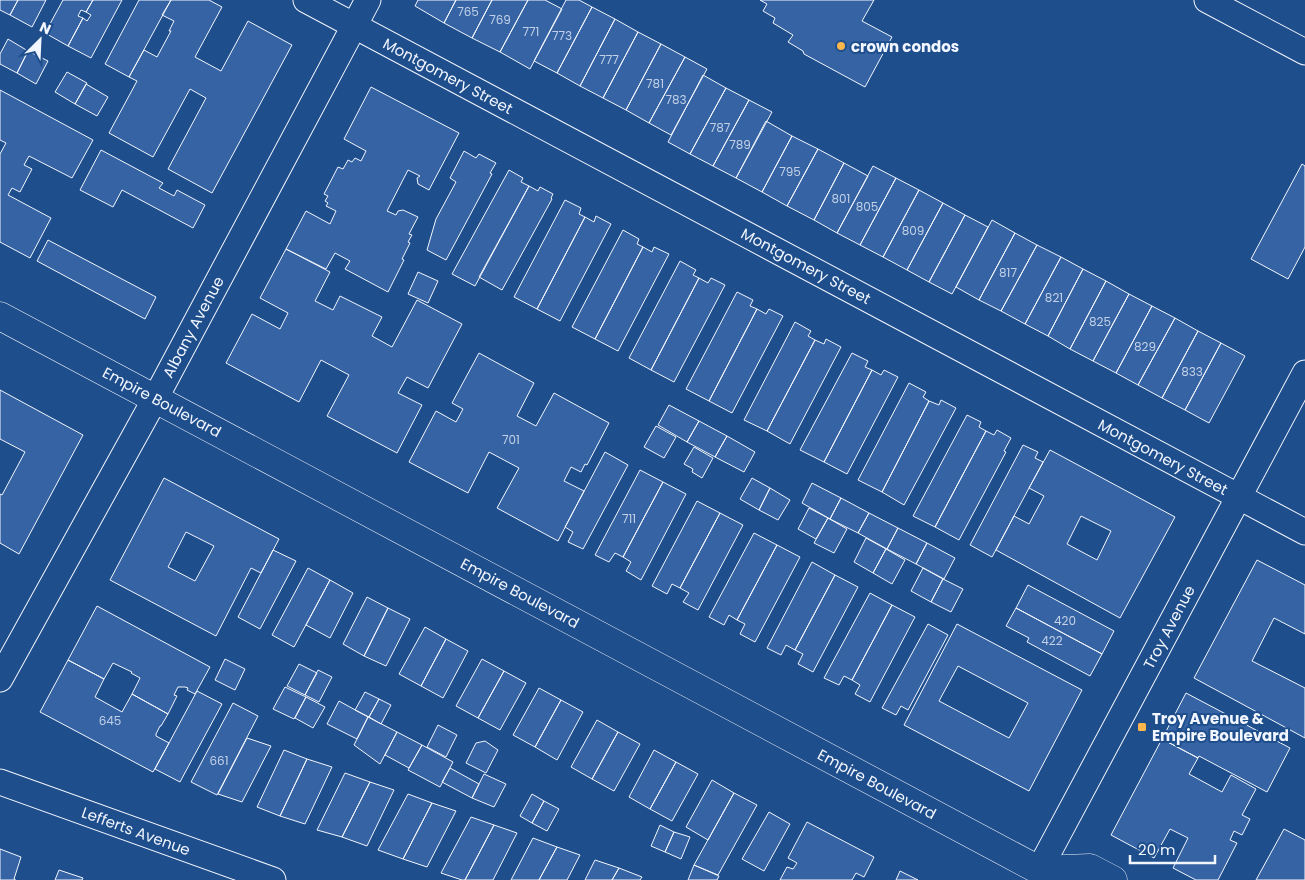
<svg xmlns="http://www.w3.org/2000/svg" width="1305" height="880" viewBox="0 0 1305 880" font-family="Poppins,sans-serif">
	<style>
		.building { fill: #3563a3; stroke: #f2f6ff; fill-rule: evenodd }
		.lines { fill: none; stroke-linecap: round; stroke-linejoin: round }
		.street-casing { stroke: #f2f6ff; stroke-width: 27 }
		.secondary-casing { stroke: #f2f6ff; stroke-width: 29 }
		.street { stroke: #1f4e8c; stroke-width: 25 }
		.secondary { stroke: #1f4e8c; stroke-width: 28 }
		.poi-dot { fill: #ffb74d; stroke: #1f4e8c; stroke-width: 2 }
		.labels { text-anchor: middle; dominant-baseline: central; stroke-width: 4; stroke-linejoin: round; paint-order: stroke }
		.number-label { font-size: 12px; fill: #c3d1e8 }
		.poi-label { font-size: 15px; font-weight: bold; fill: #f2f6ff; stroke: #1f4e8c; text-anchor: start }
		.street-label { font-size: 15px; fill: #f2f6ff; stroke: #1f4e8c }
	</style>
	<rect width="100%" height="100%" fill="#1f4e8c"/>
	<path class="building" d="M0,0h18l-8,15 -10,-5z
		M18,0h28l-14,27 -22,-12z
		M63,0h30l-7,12 -5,-2 -3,6 5,2 -15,28 -23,-13z
		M93,0h29l-31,58 -23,-12 15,-28 4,3 4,-6 -5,-3z
		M139,0h32l-42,77 -24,-13z
		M171,0h38l13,7 -27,50 26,14 27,-50 44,24 -80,148 -44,-24 38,-71 -16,-9 -37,68 -44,-24 28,-52 -8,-4 15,-27 13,7 14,-26h-2l5,-10 -12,-6z
		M418,0h38l-12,23 -29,-17z
		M456,0h36l-20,38 -28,-15z
		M492,0h36l-28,52 -28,-14z
		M528,0h17l17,9 -32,60 -30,-17z
		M566,0h13l13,7 -35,66 -23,-12z
		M760,0h114l-12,21 30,16 -27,50 -61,-33 -1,-3 -15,-9 5,-7 -20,-12 2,-5 -12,-7 4,-7z
		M592,7l23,12 -35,67 -23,-13z
		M615,19l23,13 -35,66 -23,-12z
		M638,32l23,12 -35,66 -23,-12z
		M8,39l20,12 -11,22 -17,-9v-10z
		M661,44l24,13 -36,66 -23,-13z
		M28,51l20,10 -12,23 -19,-11z
		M685,57l22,12 -36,66 -22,-12z
		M67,72l20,11 -12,21 -20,-12z
		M703,75l23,13 -36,66 -22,-12z
		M86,84l22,13 -11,19 -22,-12z
		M371,87l88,46 -30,57 -11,-6 -1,-6 3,-2 -12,-6 -21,41 9,4 2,-4 5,-1 15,7 -9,17 3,1 -4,7 2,1 -8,16 2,1 -16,32 -43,-23 5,-8 -15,-8 -9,16 -40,-20 20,-38 24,13 6,-13 -10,-5 2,-3 -3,-2 3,-5 -4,-2 14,-27 5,2 5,-9 4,2 3,-4 6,3 5,-10 -22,-12z
		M726,88l23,12 -36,66 -23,-12z
		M0,90l93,50 -21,38 -43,-22 -5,9 8,4 -12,23 -8,-4 -4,7 43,23 -21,40 -30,-16v-88l6,-11 -6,-3z
		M749,100l23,12 -36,66 -23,-12z
		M766,121l26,15 -30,56 -26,-14z
		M792,136l26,13 -31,57 -25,-14z
		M818,149l26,14 -30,57 -27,-14z
		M101,150l62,33 -4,5 15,8 3,-6 28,15 -12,23 -71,-38 -9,17 -33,-17z
		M464,151l12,7 3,-4 17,9 -6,10 2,1 -46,86 -19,-10 9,-31 20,-37 -6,-4z
		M844,163l24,13 -31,57 -23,-13z
		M1302,164l3,2v81l-17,32 -37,-20z
		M873,166l23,12 -36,67 -23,-12z
		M509,170l14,8 -2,4 8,4 -54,100 -23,-12z
		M896,178l23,12 -36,67 -23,-12z
		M529,186l9,5 2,-4 13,7 -2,4 1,1 -50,91 -23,-13z
		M919,190l24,13 -36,67 -24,-13z
		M565,200l16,8 -2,6 6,3 -48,92 -23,-12z
		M943,203l22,12 -36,67 -22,-12z
		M965,215l23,12 -36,67 -23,-12z
		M596,216l15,8 -51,97 -23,-12 48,-92 9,5z
		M992,220l23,13 -36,67 -23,-13z
		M623,230l16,9 -2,5 6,3 -48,92 -23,-12z
		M1015,233l22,12 -36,66 -22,-11z
		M48,240l108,57 -11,22 -108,-58z
		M1037,245l24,12 -36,67 -24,-13z
		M643,247l9,5 2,-5 15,7 -51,97 -23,-12z
		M286,249l44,23 -15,29 18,9 7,-14 42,21 -10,19 20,11 25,-47 45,24 -34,64 -21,-11 -9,16 24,12 -25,48 -70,-37 22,-41 -28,-15 -22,42 -73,-39 26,-49 28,15 8,-16 -28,-15z
		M1061,257l22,12 -35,67 -23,-12z
		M680,261l16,9 -3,5 6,3 -48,92 -22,-12z
		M1083,269l23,12 -36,68 -22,-13z
		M418,272l20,9 -10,22 -20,-9z
		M699,278l9,5 3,-5 14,7 -51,97 -23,-12z
		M1106,281l23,13 -36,67 -23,-12z
		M737,292l16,8 -3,6 7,3 -48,92 -23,-12z
		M1129,294l23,12 -36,67 -23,-12z
		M1152,306l23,12 -37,67 -22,-12z
		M757,309l9,5 3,-5 14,7 -51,97 -23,-12z
		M1175,318l23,13 -36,67 -24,-13z
		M795,322l16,9 -3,5 7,4 -48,91 -23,-11z
		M1198,331l23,12 -36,67 -23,-12z
		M826,339l15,8 -51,97 -23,-13 48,-91 9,4z
		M1221,343l24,13 -36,67 -24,-13z
		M479,353l55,30 -17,33 19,10 18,-33 55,30 -22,42 -2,-1 -4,8 -10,-5 -7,14 20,10 -26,50 -61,-33 22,-40 -30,-16 -21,41 -59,-31 27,-51 20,11 7,-13 -11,-6z
		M852,353l16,8 -3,6 7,3 -48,92 -24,-12z
		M872,370l9,5 3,-5 14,7 -51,97 -23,-12z
		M909,383l17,9 -3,5 6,4 -47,91 -24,-12z
		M0,390l83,45 -64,119 -19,-11v-49l2,1 23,-43 -25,-13z
		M941,400l15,8 -52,97 -22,-13 47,-91 10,4z
		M669,405l30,16 -12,21 -29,-17z
		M967,415l14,7 -2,5 7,4 -51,96 -22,-11z
		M699,421l28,15 -12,21 -28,-15z
		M656,426l20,11 -12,21 -20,-11z
		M997,430l14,8 -7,13 2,1 -47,88 -24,-13 51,-96 8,4z
		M727,436l28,16 -11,20 -29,-15z
		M1023,445l15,7 -3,6 8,4 -51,95 -22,-12z
		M694,447l19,11 -11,20 -10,-6 1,-3 -9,-5z
		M1050,450l125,67 -55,101 -124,-68 18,-34 15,8 15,-28 -15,-8zM1081,516l30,15 -14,29 -30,-16z
		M605,452l23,13 -45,84 -15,-7 5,-10 -8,-5z
		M640,470l23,12 -40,75 -8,-4 -6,9 -14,-7z
		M164,478l115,61 -18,34 -10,-5 -35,68 -106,-56zM186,532l28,14 -19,35 -27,-14z
		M752,478l18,10 -11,22 -19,-11z
		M663,482l23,12 -45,86 -15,-9 5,-9 -8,-5z
		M812,483l29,15 -11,21 -28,-16z
		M770,488l20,12 -12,20 -19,-10z
		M841,498l28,15 -11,20 -28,-14z
		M697,501l23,12 -40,75 -8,-4 -5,10 -15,-8z
		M809,508l19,10 -12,21 -18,-10z
		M720,513l23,12 -45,85 -15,-8 6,-9 -9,-5z
		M869,513l29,15 -11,21 -29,-16z
		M828,518l19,11 -13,24 -20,-10z
		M898,528l29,15 -11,21 -29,-15z
		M754,533l23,12 -40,75 -8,-5 -5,10 -15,-8z
		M866,538l20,11 -13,24 -19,-11z
		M927,543l28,15 -11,21 -28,-15z
		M777,545l23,12 -45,85 -15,-8 5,-10 -8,-4z
		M886,549l19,11 -13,24 -19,-11z
		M273,550l23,11 -36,68 -22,-12z
		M1257,560l48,25v49l-31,-16 -22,43 53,27v50l-111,-60z
		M812,562l23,13 -40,75 -9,-5 -5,10 -14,-7z
		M308,568l22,12 -36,67 -22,-12z
		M923,568l20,11 -12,23 -20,-11z
		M835,575l23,12 -45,85 -15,-8 5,-10 -8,-4z
		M943,579l20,10 -12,23 -20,-10z
		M330,580l23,13 -23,45 -24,-13z
		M1028,585l86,46 -12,23 -86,-46z
		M870,593l22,12 -40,75 -8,-4 -5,9 -15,-7z
		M367,597l21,11 -24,48 -21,-12z
		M892,605l23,12 -45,85 -15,-8 5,-9 -8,-5z
		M97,606l113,61 -15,27 -8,-4 1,-2 -3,-1h-7l-4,8 3,1 -9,18 -36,-20 8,-16 -9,-5 1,-1 -19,-9 -9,16 -36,-19z
		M388,608l22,11 -24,47 -22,-10z
		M1016,608l86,46 -12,22 -63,-34 2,-4 -23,-12z
		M928,624l20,11 -40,75 -7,-4 -5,9 -14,-7z
		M957,624l125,66 -53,101 -125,-66zM958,666l70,37 -19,35 -70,-37z
		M425,627l21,12 -25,47 -22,-12z
		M446,639l22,12 -25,47 -22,-12z
		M225,659l20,10 -10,21 -20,-10z
		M482,659l22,12 -26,47 -22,-12z
		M68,660l36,19 -9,18 27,15 10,-18 36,20 -7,12h-1l-4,8v2l13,7 -16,29 -113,-60z
		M299,664l18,9 -12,22 -18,-9z
		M318,670l14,7 -13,25 -14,-7z
		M504,671l22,12 -26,47 -22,-12z
		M285,687l21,10 -12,22 -21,-10z
		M539,688l22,12 -26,47 -22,-12z
		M197,691l25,13 -42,78 -25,-13z
		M365,692l14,7 -10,18 -14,-7z
		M1186,693l104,55 -23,44 -68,-36 -1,2 -36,-19z
		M306,697l19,10 -12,21 -18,-10z
		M379,699l12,6 -10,19 -12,-7z
		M561,700l22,12 -26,48 -22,-13z
		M339,701l29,16 -11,22 -30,-15z
		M233,703l25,13 -41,79 -26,-13z
		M368,717l29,15 -17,32 -26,-19z
		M597,720l21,12 -26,47 -21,-12z
		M438,725l19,10 -11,22 -19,-10z
		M397,732l25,13 -13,23 -24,-13z
		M618,732l22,12 -26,47 -22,-12z
		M247,738l24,8 -29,56 -24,-8z
		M1162,739l36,19 -9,16 33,18 9,-17 25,14 -14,26 8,4 -8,16 -8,-4 -4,9 7,3 -19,37h-22l-23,-12 15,-30 -18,-9 -16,29 -43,-23z
		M485,741l13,9 -12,23 -20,-10 10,-20z
		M422,745l31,17 -13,25 -32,-17z
		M284,750l23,9 -27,57 -23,-9z
		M654,750l22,12 -26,47 -21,-12z
		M307,759l25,8 -27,57 -25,-8z
		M676,762l22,12 -26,47 -22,-12z
		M450,768l29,16 -7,14 -30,-16z
		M345,773l25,9 -28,55 -25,-7z
		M484,774l22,10 -12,23 -22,-9z
		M712,780l22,13 -26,47 -22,-13z
		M370,782l24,8 -27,56 -25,-9z
		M734,793l23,12 -39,70 -24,-10z
		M408,794l24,9 -29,56 -25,-9z
		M532,794l12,7 -12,22 -12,-7z
		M544,801l15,8 -12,22 -15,-8z
		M432,803l24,8 -29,56 -24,-8z
		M769,812l21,12 -26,47 -22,-12z
		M471,817l23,8 -29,55h-3l-21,-7z
		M807,822l67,35 -10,20 -8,-4 -4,7h-72l7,-13 6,2 4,-6 -9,-5z
		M494,825l23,8 -24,47h-28z
		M660,825l14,7 -9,20 -14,-6z
		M1284,829l21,11v40h-49z
		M674,832l16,5 -9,22 -16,-7z
		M533,838l24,9 -18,33h-28z
		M557,847l23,8 -13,25h-28z
		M0,849l21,8 -7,22h1v1h-15z
		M595,860l24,8 -7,12h-27z
		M694,865l25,11 -2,4h-29z
		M619,868l23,9 -2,3h-28z
		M59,870l24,8 -1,2h-27z
		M900,871l18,9h-22z"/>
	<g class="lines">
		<defs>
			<path id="street" d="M306,0l999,532
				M1207,0l98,52
				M0,679l155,-280 213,-399
				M0,782l273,98
				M1039,870l266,-497"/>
			<path id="secondary" d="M0,316l1007,537 32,17 7,10
				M1039,870l51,-2 23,12"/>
		</defs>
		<use href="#street" class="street-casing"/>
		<use href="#secondary" class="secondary-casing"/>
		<use href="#street" class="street"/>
		<use href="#secondary" class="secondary"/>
	</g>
	<g class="poi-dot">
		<circle cx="841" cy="46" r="5"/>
		<rect x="1137" y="722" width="10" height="10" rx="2.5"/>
	</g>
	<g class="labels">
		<g class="number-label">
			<text x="468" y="11">765</text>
			<text x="500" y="19">769</text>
			<text x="531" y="31">771</text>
			<text x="562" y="35">773</text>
			<text x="609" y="59">777</text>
			<text x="655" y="83">781</text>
			<text x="676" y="99">783</text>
			<text x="720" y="127">787</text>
			<text x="740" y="144">789</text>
			<text x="790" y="171">795</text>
			<text x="841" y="198">801</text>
			<text x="867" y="206">805</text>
			<text x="913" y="230">809</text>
			<text x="1008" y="272">817</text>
			<text x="1054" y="297">821</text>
			<text x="1100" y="321">825</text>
			<text x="1145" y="346">829</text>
			<text x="1192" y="371">833</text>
			<text x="511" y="439">701</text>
			<text x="629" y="518">711</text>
			<text x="1065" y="620">420</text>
			<text x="1052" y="640">422</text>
			<text x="110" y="720">645</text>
			<text x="219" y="760">661</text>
		</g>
		<g class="poi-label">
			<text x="851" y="46">crown condos</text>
			<text x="1152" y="718">Troy Avenue &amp;<tspan x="1152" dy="17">Empire Boulevard</tspan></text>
		</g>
		<g class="street-label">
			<text transform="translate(448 76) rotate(28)">Montgomery Street</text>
			<text transform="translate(806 266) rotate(28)">Montgomery Street</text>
			<text transform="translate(193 327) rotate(-62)">Albany Avenue</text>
			<text transform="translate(162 402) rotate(28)">Empire Boulevard</text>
			<text transform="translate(1163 457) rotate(28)">Montgomery Street</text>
			<text transform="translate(520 593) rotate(28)">Empire Boulevard</text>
			<text transform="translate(1169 627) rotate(-62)">Troy Avenue</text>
			<text transform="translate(877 784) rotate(28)">Empire Boulevard</text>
			<text transform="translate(136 831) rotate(20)">Lefferts Avenue</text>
		</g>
	</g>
	<g transform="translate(40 40) rotate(24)" stroke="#1f4e8c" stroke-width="4" paint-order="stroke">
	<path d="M0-4L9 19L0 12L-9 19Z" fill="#f2f6ff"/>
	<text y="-8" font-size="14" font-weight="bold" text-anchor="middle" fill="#f2f6ff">N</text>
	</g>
	<path d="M1130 855v8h85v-8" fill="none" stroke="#f2f6ff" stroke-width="2.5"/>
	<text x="1138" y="855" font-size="15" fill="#f2f6ff" stroke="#1f4e8c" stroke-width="4" paint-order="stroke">20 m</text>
</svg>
